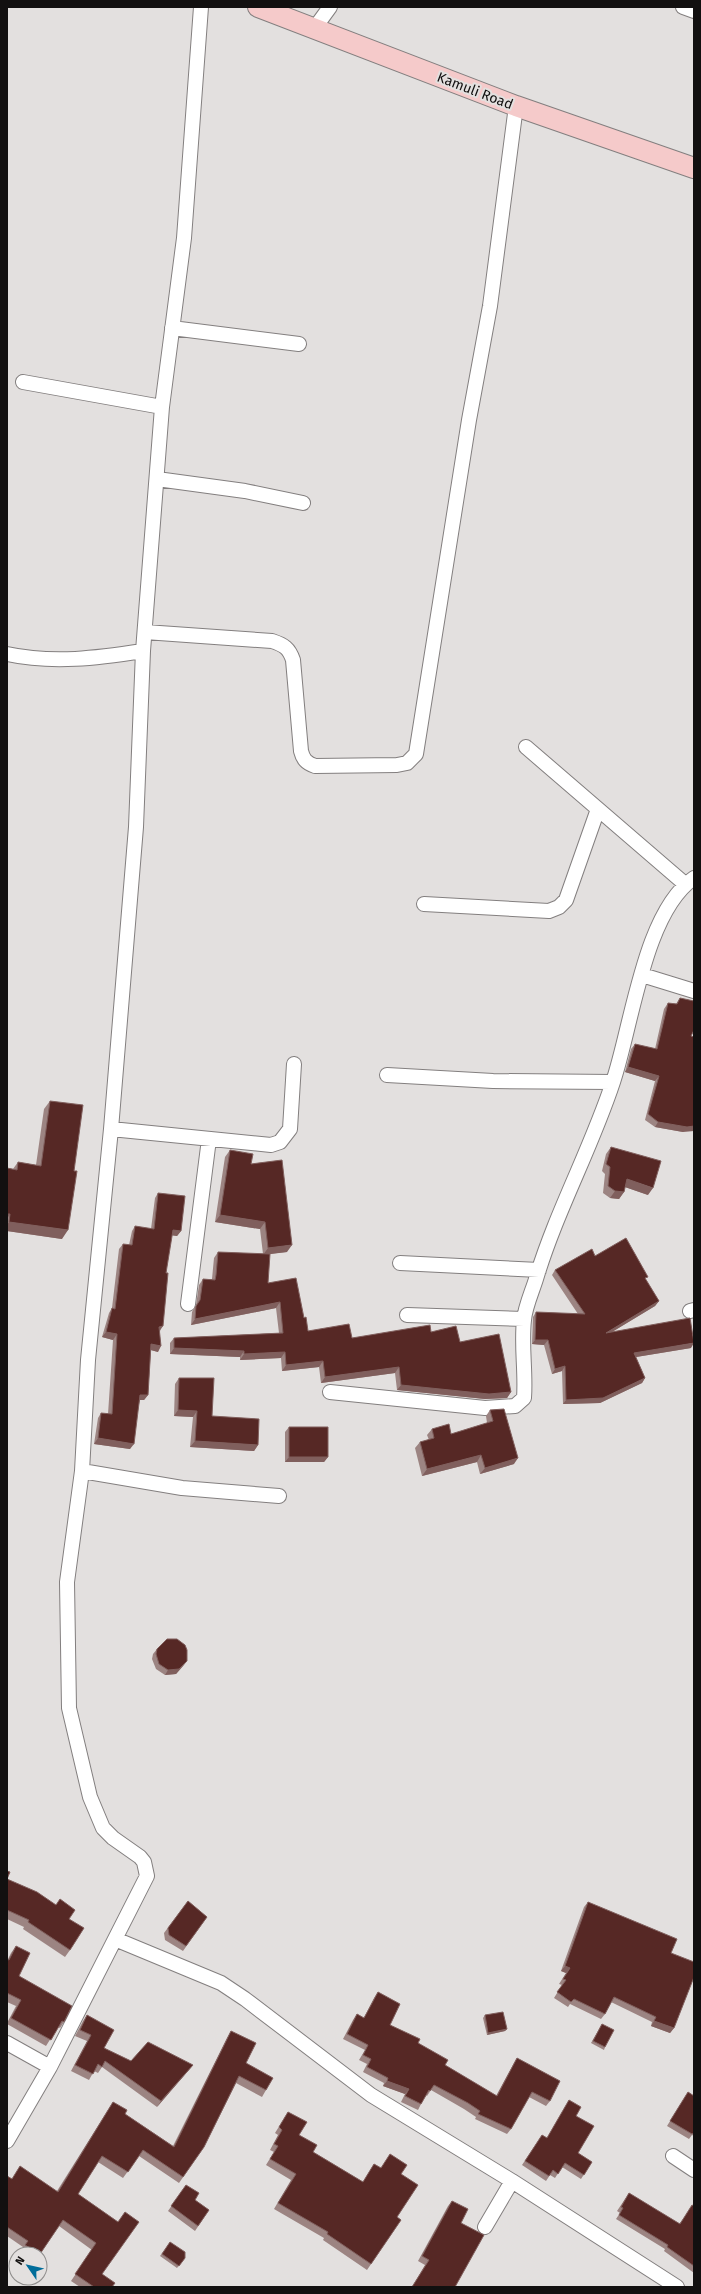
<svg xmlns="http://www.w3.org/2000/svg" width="701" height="2294" viewBox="0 0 701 2294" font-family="'Fira Sans',sans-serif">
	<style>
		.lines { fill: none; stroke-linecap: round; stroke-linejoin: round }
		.street-casing { stroke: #837f7f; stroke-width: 16 }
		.secondary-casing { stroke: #837f7f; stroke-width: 22 }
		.street { stroke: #fff; stroke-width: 14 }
		.secondary { stroke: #f5caca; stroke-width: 20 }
		.wall { fill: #9c8482 }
		.shaded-wall { fill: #805f5d }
		.building { fill: #562825; stroke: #805f5d }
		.labels { text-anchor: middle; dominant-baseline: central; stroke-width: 4; stroke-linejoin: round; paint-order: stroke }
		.street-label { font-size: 14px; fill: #121010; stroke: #e3e0df }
	</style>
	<rect width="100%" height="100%" fill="#e3e0df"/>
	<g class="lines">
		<defs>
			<path id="street" d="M683,7l11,4
				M314,29l16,-22
				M172,328l127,16
				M23,382l139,25
				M157,479l88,12 58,12
				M145,632l127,9c12,4 17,7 21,19l8,91c2,8 5,12 14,15l82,-1 10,-2 9,-9 53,-334 21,-114 26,-200
				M7,654c46,10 91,4 136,-3
				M526,747l159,137
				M424,904l125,7 10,-4 7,-7 32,-91
				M642,975l52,16
				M387,1075l106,6 120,1
				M111,1129l160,16 9,-3 10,-13 4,-65
				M400,1263l139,7
				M188,1304l21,-165
				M690,1311l4,-1
				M407,1315l117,4
				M330,1392l155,16 30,-2 9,-8c2,-26 -3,-52 0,-78 1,-13 8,-28 12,-41 20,-67 55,-130 77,-197 19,-56 31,-170 81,-204
				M82,1471l100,17 97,8
				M115,1939l106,44 24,16 126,96 141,86 165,106
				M7,2043l43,24
				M7,2141l43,-74 97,-191 -3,-14 -4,-5 -27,-19 -10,-10 -13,-31 -21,-89 -2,-126 15,-111 6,-111 23,-231 25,-302 7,-176 19,-244 22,-169 17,-231
				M673,2156l21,14
				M485,2227l27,-46"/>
			<path id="secondary" d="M258,7l258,99 178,62"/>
		</defs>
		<use href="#street" class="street-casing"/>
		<use href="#secondary" class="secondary-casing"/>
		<use href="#street" class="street"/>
		<use href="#secondary" class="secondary"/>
	</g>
	<path class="wall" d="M680,998l11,38 -8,96 -28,-5 -10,-7 10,-39 -30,-9 6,-23 4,-5 20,5 9,-40 4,-6 8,1z
		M50,1101l12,138 -55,-8v-63l6,1 5,-7 18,3 8,-56z
		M611,1147l37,48 -23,-8 -1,5 -5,7 -9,-1 -7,-5 2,-19 -3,-3 4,-17z
		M230,1150l21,14 36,88 -19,2v29l36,35 4,13 44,7 79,-6 29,10 51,50 -4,6 -22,1 -88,-9 -2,-17 -74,10 -2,-16 -37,4 -1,-13 -41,2v-3l-70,-3v-11l4,-5 105,-5 -3,-25 -85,17 1,-13 4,-7 3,-20 4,-6h9l2,-21 4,-6 45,2 -3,-25 -45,-7 10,-65z
		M158,1193l23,38 -4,5 -5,-1 -6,38 -8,79 -7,-2 -3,45 -4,5h-4l-10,49 -36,-5 4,-26 3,-5 7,1 5,-74 -11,-3 7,-24 3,-5 7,-59 4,-5 6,1 3,-14 3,-5 16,3 4,-31z
		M595,1256l51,24 13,21 -4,5 -43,26 79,16 -55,9 9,21 -3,5 -42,20 -37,1 -1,-33 -10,3 -8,-29 -12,-1 1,-27 3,-5 42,2 -26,-39 3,-5z
		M179,1378l33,38 46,29 -4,6 -64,-4 3,-30 -19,-1 1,-32z
		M490,1410l24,54 -34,10 -3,-12 -55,14 -7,-28 5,-6 9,-2 -2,-5 5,-6 19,5 36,-11 -1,-7z
		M289,1427l39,30 -4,5h-39v-30z
		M157,1649l30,12 -4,5 -7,8 -11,1 -9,-6 -4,-10 1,-5z
		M7,1879l62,40 1,31 -5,7 -42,-28 1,-2 -17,-8z
		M188,1901l19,16 -24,34 -18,-11 -1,-7z
		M588,1902l83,51 3,75 -4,5 -19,-7 1,-4 -41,-20 -6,12 -4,5 -31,-15 -2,3 -14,-9 8,-13 -3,-1 7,-11 -5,-2 23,-64z
		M16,1946l3,30 45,46 -4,6 -2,-1 -12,19 -39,-22v-1l9,-17 -9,-4v-43h1l3,-6z
		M378,1992l12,33 28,18 27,22 51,31 18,-33 3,-5 33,43 -4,5 -17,-9 -18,32 -4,5 -32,-15 1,-2 -12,-8 -33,-19 -4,6 -1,-1 -5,9 -3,6 -17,-8 4,-8 -22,-8 1,-3 -21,-11 4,-8 -8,-4 6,-10 -22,-11 10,-19 4,-6 7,4 10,-20z
		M87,2015l17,33 27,13 62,4 -5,6 -31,36 -55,-40 -4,6 -4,-2 -5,9 -18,-9 16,-30 -12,-5 8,-15z
		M485,2015l22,14 -2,2 -18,4 -4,-17z
		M602,2024l3,23 -1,3 -13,-7z
		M231,2031l15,32 20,27 -4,7 -26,-14 -32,64 -25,36 -40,-27 -16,22 -25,-16 -20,32 40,28 -16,52 10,13h-32l-9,-6 21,-31 -33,-24 -19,28h-14l-5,-3 2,-4 -16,-11v-60l5,3 45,12 56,-89 12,12 48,32 54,-108z
		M688,2092l6,4v40l-2,-1 -3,4 -22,-13z
		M569,2100l7,16 2,37 14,9 -11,17 -19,-12 -7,11 -5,-3 -4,6 -24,-16 20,-30 5,3z
		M288,2112l11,23 14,17 50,30 11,-18 7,4 20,6 -4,43 4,3 -34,50 -44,-30 1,-2 -50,-29 17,-29 -25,-15 8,-13 -4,-2 8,-15 -3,-2z
		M186,2185l9,15 14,10 -14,21 -27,-20z
		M629,2193l50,31 15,-18v67l-30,-22 1,-2 -49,-30 4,-6 -3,-2z
		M452,2201l9,22 -6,64h-43l13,-22 -7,-4 30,-55z
		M170,2242l15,16 -8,10 -17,-12z"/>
	<path class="shaded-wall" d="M628,1067l31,9 -4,5 -30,-9z
		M658,1122l36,4v5l-11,1 -28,-5z
		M627,1179l26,9 -5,7 -26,-9z
		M615,1191l9,1 -5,7 -9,-1z
		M7,1214h3l-3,5z
		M220,1215l45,7 -5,7 -45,-7z
		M9,1222l59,8 -6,9 -55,-8v-6z
		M173,1230l8,1 -4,5 -8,-1z
		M292,1245l-5,7 -24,3 5,-7z
		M659,1301l-4,5 -53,32 4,-5z
		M280,1302l-4,6 -85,17 4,-6z
		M163,1326l-4,6v-5z
		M106,1332l11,2 -4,6 -11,-3z
		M535,1340h13l-4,5 -12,-1z
		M694,1343l-3,5 -61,10 4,-5z
		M151,1344l10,2 -3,6 -11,-3z
		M174,1348l70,3 -4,6 -70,-3z
		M285,1352l-4,6 -41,2 4,-6z
		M323,1361l-4,6 -37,4 4,-6z
		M565,1366l-3,5 -10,3 3,-5z
		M399,1367l-4,6 -74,10 4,-6z
		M645,1378l-3,5 -42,20 -37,1 3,-4z
		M401,1385l110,7 -4,6 -22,1 -88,-9z
		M140,1395h8l-4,5h-7z
		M178,1410l19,1 -4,6 -19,-1z
		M98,1438l36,6 -4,5 -36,-5z
		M195,1441l63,4 -4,6 -64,-4z
		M481,1455l-4,7 -55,14 5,-7z
		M289,1457h39l-4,5h-39z
		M518,1458l-4,6 -34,10 5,-6z
		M187,1661l-4,5 -7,8 -11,1 3,-5z
		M565,1966l5,2 -4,5 -5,-2z
		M654,2021l20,7 -4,5 -19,-7z
		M507,2029l-2,2 -18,4 1,-2z
		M193,2065l-5,6 -31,36 4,-6z
		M387,2081l22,8 -4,5 -22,-8z"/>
	<path class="building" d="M680,998l14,3v29l-3,6 3,1v89l-7,1 -29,-5 -10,-8 11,-38 -31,-9 7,-23 22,5 11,-46 9,1z
		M50,1101l33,4 -9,66h3l-9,59 -59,-8 1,-8h-3v-46l10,2 1,-8 23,4z
		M611,1147l50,14 -8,27 -26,-9 -3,13 -9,-1 -7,-5 2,-19 -4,-3z
		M230,1150l23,4 -2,10 31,-4 10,85 -24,3 -3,-26 -45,-7z
		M158,1193l27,3 -4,35 -8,-1 -7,43h2l-5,53 -4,1 2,19 -10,-2 -3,51h-8l-6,49 -36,-6 3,-25 11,1 5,-80 -11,-2 6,-24 3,1 8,-65 9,1 3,-19 19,3z
		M626,1238l22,39 -3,1 14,23 -53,32 84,-15 4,25 -60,10 11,25 -42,20 -37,2 -1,-34 -10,3 -7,-29h-13l1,-28 49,2 -30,-44 37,-21 3,7z
		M218,1252l52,2 -2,29 28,-5 8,40 2,-1 2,14 41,-7 3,14 78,-13 1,7 25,-6 4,16 39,-8 12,58 -22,2 -88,-9 -2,-18 -74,10 -2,-16 -37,4 -1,-13 -41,2v-3l-70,-3v-10l109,-5 -3,-31 -85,17 1,-13 4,-6 3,-21 12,1 1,-5z
		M179,1378h35l-2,38 47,3 -1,26 -63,-4 2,-30 -19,-1z
		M504,1409l14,49 -33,10 -4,-13 -54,14 -7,-27 14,-4 -2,-9 17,-5 2,10 42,-13 -3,-11z
		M289,1427h39v30h-39z
		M167,1639h10l8,6 2,5v11l-8,8 -11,1 -9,-6 -3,-10 1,-5z
		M7,1871l3,1 -3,7z
		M7,1879l30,13 19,13 4,-6 15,11 -6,9 15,9 -14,22 -42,-28 1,-2 -22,-10z
		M188,1901l19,16 -21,29 -17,-11 -1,-7z
		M588,1902l89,37 -6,14 23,9v15l-20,51 -20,-7 2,-4 -42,-20 -9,17 -31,-15 -3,3 -14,-10 9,-12 -3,-1 7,-11 -5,-2z
		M16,1946l14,7 -11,23 53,30 -8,16 -2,-1 -11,19 -40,-22 10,-18 -14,-7v-34l2,1z
		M378,1992l22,12 -10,21 30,14 -2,4 30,17 -3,5 52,31 20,-38 43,23 -10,20 -18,-9 -21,37 -33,-15 2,-3 -12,-8 -34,-18 -4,6 -1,-1 -8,14 -16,-8 4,-7 -22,-8 1,-3 -21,-11 4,-8 -8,-4 5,-10 -21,-11 10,-20 7,4z
		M503,2012l4,17 -19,4 -3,-18z
		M87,2015l27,15 -10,18 27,13 17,-19 45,23 -32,36 -56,-40 -3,6 -4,-3 -5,10 -18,-9 16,-30 -11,-5z
		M602,2024l12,6 -9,17 -12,-6z
		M231,2031l25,12 -10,20 27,15 -7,12 -27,-14 -35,71 -21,30 -40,-27 -15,22 -26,-16 -24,38 40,28 7,-10 14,10 -37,52 13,9 -3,4h-18l-19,-13 21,-31 -33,-23 -23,34 -15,-9 3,-4 -21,-14v-51l5,3 8,-13 38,26 55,-90 14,8 -2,4 49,33z
		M688,2092l6,4v36l-2,2 -22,-13z
		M569,2100l12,7 -5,9 18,10 -16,27 14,9 -8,13 -19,-12 -7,11 -5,-4 -4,6 -24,-15 17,-26 5,3z
		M288,2112l19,10 -8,13 18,10 -4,7 50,30 11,-18 7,4 9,-14 17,11 -6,9 17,11 -21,32 4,3 -30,44 -44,-30 1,-2 -50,-29 18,-29 -26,-15 8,-13 -4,-2 8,-14 -3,-3z
		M186,2185l13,8 -4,7 14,10 -11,16 -27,-20z
		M629,2193l51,31 12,-19 2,1v60l-27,-19 1,-2 -49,-30 4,-7 -2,-1z
		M452,2201l16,8 -7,14 23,12 -29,52h-43l17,-27 -7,-4z
		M170,2242l15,10v6l-6,8 -17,-12z"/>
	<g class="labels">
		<g class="street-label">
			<text transform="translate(475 91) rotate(21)">Kamuli Road</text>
		</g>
	</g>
	<rect width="701" height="2294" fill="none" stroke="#121010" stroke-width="16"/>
	<g transform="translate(28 2266) rotate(304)"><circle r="19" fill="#e3e0df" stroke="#8f8d8c"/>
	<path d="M0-3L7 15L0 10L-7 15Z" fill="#006d9a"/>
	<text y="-6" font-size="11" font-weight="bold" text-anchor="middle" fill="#121010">N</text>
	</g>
</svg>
